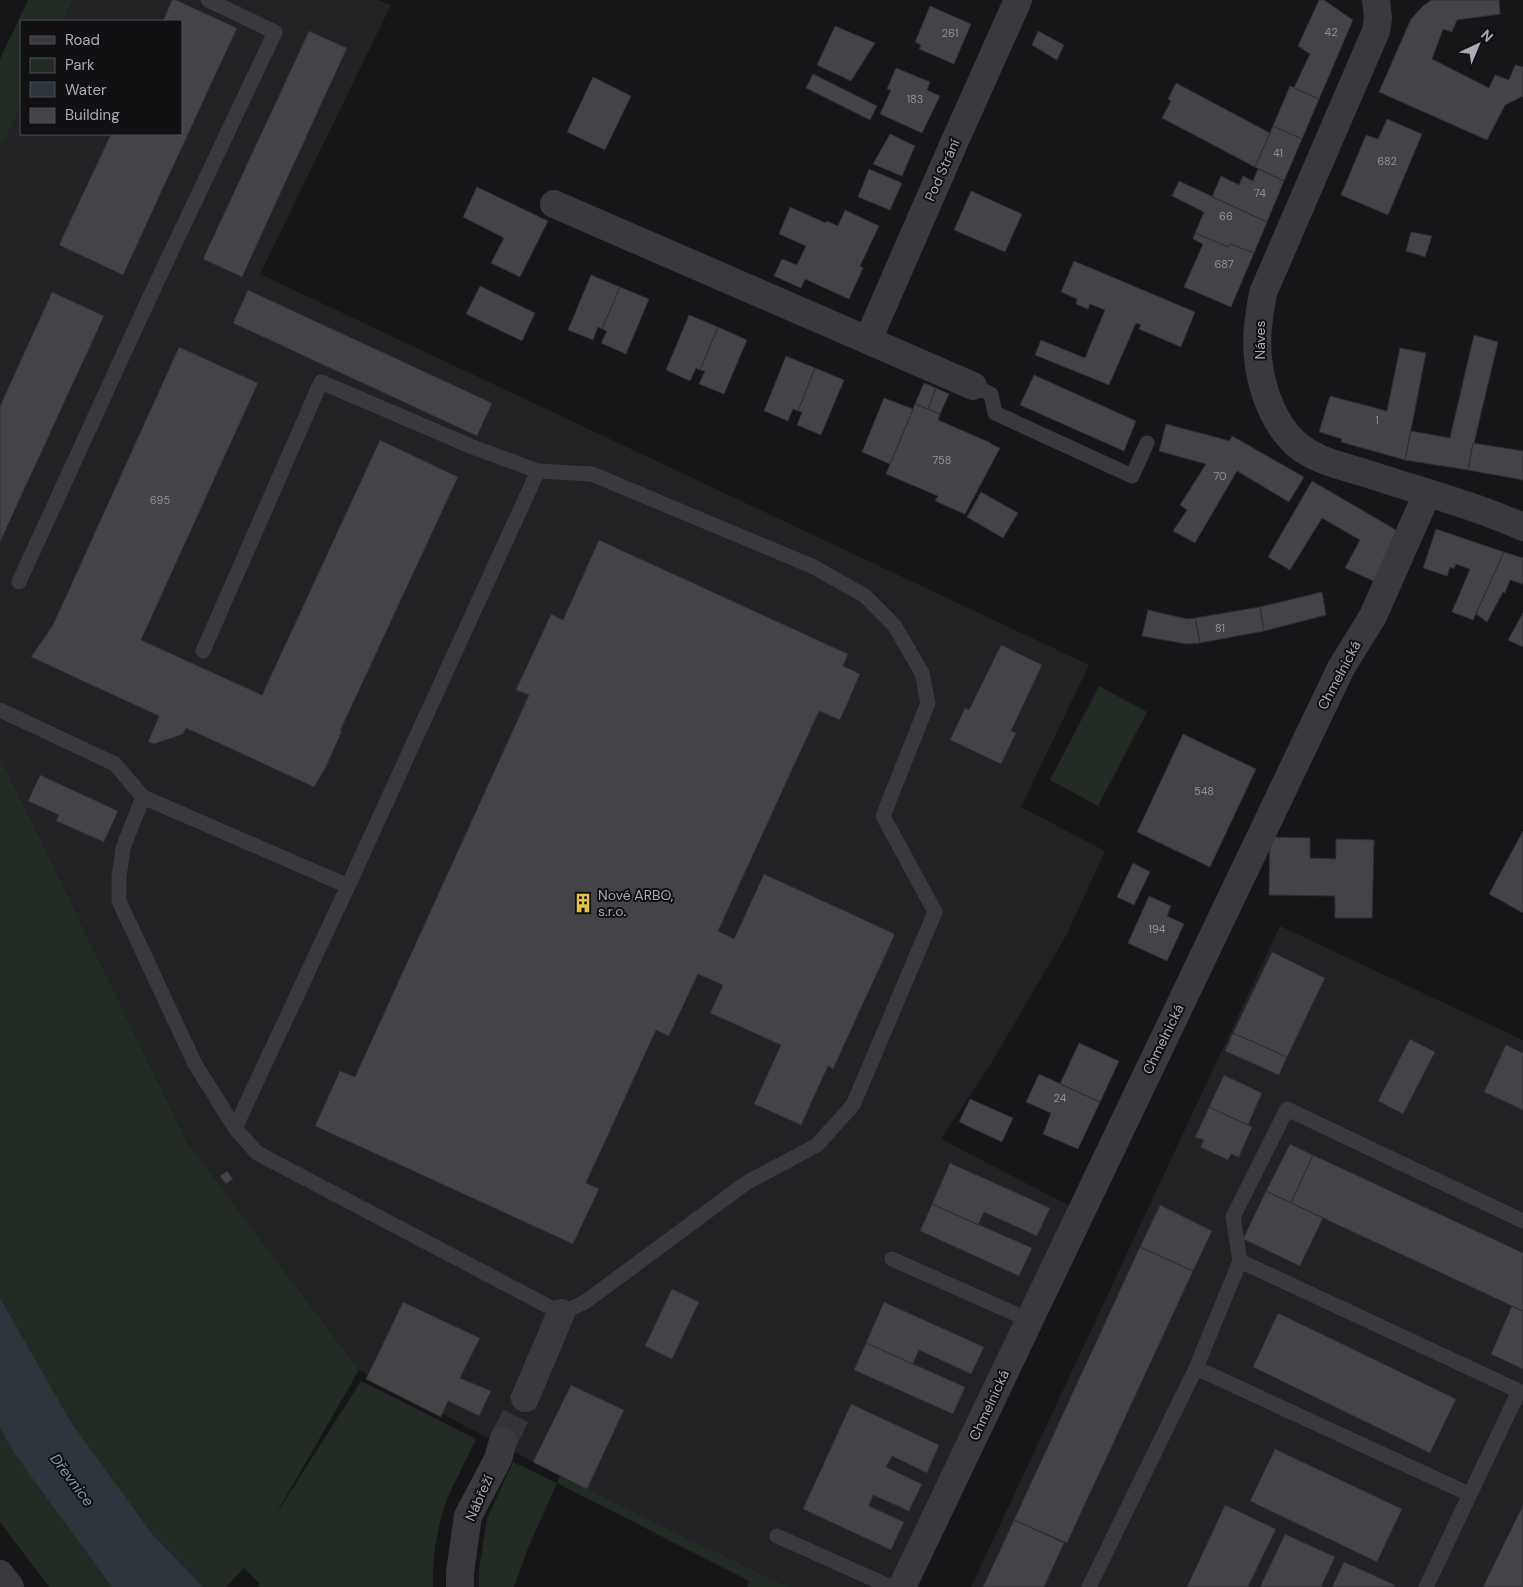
<svg xmlns="http://www.w3.org/2000/svg" width="1523" height="1587" viewBox="0 0 1523 1587" font-family="'DM Sans',sans-serif">
	<style>
		.built { fill: #222225 }
		.green { fill: #222a24 }
		.water { fill: #2f353d }
		.building { fill: #434348; stroke: #303034 }
		.lines { fill: none; stroke-linecap: round; stroke-linejoin: round }
		.minor-tunnel { stroke: #333438; stroke-width: 28; stroke-dasharray: 28 14; stroke-linecap: butt }
		.service { stroke: #39393e; stroke-width: 15 }
		.minor { stroke: #39393e; stroke-width: 28 }
		.tertiary { stroke: #39393e; stroke-width: 28 }
		.labels { text-anchor: middle; dominant-baseline: central; stroke-width: 4; stroke-linejoin: round; paint-order: stroke }
		.number-label { font-size: 11px; fill: #90919b }
		.street-label { font-size: 14px; fill: #a9abb7; stroke: #111113 }
		.poi-label { font-size: 14px; fill: #a9abb7; stroke: #111113; text-anchor: start }
		.water-label { font-size: 15px; font-style: italic; fill: #8295b0; stroke: #111113 }
	</style>
	<rect width="100%" height="100%" fill="#161618"/>
	<path class="built" d="M73,0h305l13,5 -131,269 829,391 -68,142 84,44 -38,83 -74,126 -52,79 135,70 -183,378h-103l-35,-16 -195,-95 -201,-106 -172,-228 -187,-386v-607l21,-43v28h160v-113h-118z
		M1280,926l243,114v547h-552z"/>
	<path class="green" d="M28,0h45l-10,21h-42v85l-21,43v-90z
		M1099,686l48,26 -49,94 -48,-26z
		M0,756l187,386 172,228 -87,151 89,-140 115,58c-9,20 -20,40 -29,60 -10,27 -15,59 -14,88h-175l2,-3 -16,-16 -18,19h-177l-49,-65z
		M513,1462l44,21 3,-7 195,95 35,16h-43l2,-6 -192,-98 -29,65 -14,39h-35v-17l8,-51z"/>
	<path class="water" d="M0,1298l70,123 82,113 51,53h-91l-97,-133 -15,-26z"/>
	<path class="building" d="M172,0h4l61,28 -114,247 -64,-30 52,-111h70v-113h-18z
		M1319,0h5l29,20 -34,79 -25,-11 16,-34 -12,-8z
		M1432,0h67l1,14 -43,6 -5,12 -9,-3 -11,30 57,29 6,-13 14,5 6,-15 8,2v29l-18,9 -18,35 -108,-48 32,-73 13,-14z
		M930,6l41,18 -17,40 -35,-15 2,-4 -6,-3z
		M835,26l40,17 -24,38 -34,-16z
		M309,31l38,17 -105,229 -39,-18z
		M1038,31l26,14 -7,15 -25,-15z
		M896,68l34,14 -3,8 13,6 -18,37 -42,-19 11,-24 -4,-1z
		M813,74l64,32 -7,14 -64,-32z
		M593,77l38,19 -26,54 -38,-18z
		M1176,83l94,50 -15,34 -93,-49 9,-17 -3,-2z
		M1290,86l29,13 -17,40 -29,-13z
		M1387,119l35,15 -34,81 -47,-20 25,-60 12,4z
		M1273,126l29,13 -18,42 -29,-14z
		M890,134l25,12 -13,30 -29,-12z
		M869,169l33,14 -12,27 -32,-13z
		M1258,169l26,12 -17,41 -55,-25 9,-21 18,9 4,-9 10,5z
		M1179,181l88,41 -13,31 -24,-9 -2,3 -33,-14 9,-21 -32,-16z
		M477,187l71,34 -28,56 -29,-14 13,-25 -41,-21z
		M971,191l51,23 -17,38 -51,-22z
		M790,207l36,16 1,-2 11,5 7,-16 34,16 -19,40 3,2 -14,31 -44,-20 -4,9 -27,-12 8,-17 15,6 9,-19 -27,-12z
		M1411,232l21,4 -7,21 -19,-6z
		M1195,233l33,14 2,-3 24,9 -23,54 -47,-20 19,-43 -10,-5z
		M1074,261l121,51 -14,35 -42,-18 2,-4 -5,-2 -27,62 -74,-30 6,-15 44,18 20,-48 -15,-6 -2,5 -12,-5 1,-5 -16,-7z
		M591,275l29,12 -18,42 -4,-2 -5,13 -25,-10z
		M480,286l55,27 -13,28 -56,-27z
		M620,287l29,12 -23,55 -25,-11 6,-12 -5,-2z
		M248,290l244,113 -15,33 -244,-113z
		M52,292l52,24 -104,226v-136z
		M689,315l29,12 -18,43 -4,-2 -6,13 -24,-11z
		M718,327l29,13 -23,54 -25,-10 6,-13 -5,-1z
		M1474,335l24,7 -24,101h-1l-5,27 -63,-10 6,-29 39,7z
		M179,347l79,36 -117,257 121,55 118,-255 78,37 -118,254h2l-17,38 -11,18 -128,-59 -3,6 -29,10 -6,-2 11,-26 -128,-59 22,-32z
		M1400,348l26,5 -21,107 -64,-18 1,-3 -23,-7 11,-36 57,15z
		M786,356l29,12 -17,43 -5,-2 -5,12 -24,-10z
		M815,368l29,12 -23,55 -24,-10 5,-13 -4,-1z
		M1034,375l102,46 -12,30 -104,-46z
		M924,383l12,5 -8,21 -13,-5z
		M936,388l13,6 -9,20 -12,-5z
		M884,398l29,11 -23,55 -28,-12z
		M915,404l25,10 -2,6 53,23v1l9,4 -35,66 -30,-13 3,-5 -52,-22z
		M1166,424l64,17 2,-5 72,41 -15,25 -52,-31 -42,72 -22,-12 14,-21 -7,-5 26,-41 -47,-13z
		M1473,443l50,8v29l-55,-10z
		M1312,481l91,53 -25,49 -33,-15 15,-28 -38,-22 -32,52 -22,-13z
		M981,492l37,21 -15,25 -36,-21z
		M1436,529l68,23 -31,68 -21,-8 18,-43 -14,-5 -2,5 -4,-2 -3,9 -24,-8z
		M599,540l249,114 -5,12 17,8 -20,46 -21,-9 -101,220 16,8 30,-65 131,60 -62,135 -5,-3 -27,59 -47,-21 27,-59 -71,-32 13,-28 -25,-11 -29,62 -13,-6 -70,153 13,6 -26,55 -258,-118 25,-55 15,6 174,-382 -13,-5 35,-76 12,6z
		M1504,552l19,6v26l-13,-4 -5,13 -2,-1 -16,30 -11,-8z
		M1322,592l4,23 -62,16 -4,-24z
		M1260,607l4,24 -64,12 -5,-25z
		M1148,610l39,9 8,-1 5,25 -14,1 -44,-8z
		M1523,613v34l-15,-7z
		M1001,645l41,20 -31,66 5,2 -15,31 -51,-24 15,-32 4,2z
		M1183,734l73,35 -46,98 -73,-35z
		M40,775l78,36 -14,31 -48,-21 3,-6 -31,-14z
		M1523,831v82l-34,-19z
		M1270,837l40,1v20l26,1v-20l38,1 -2,78h-37v-22l-66,-1z
		M1133,863l17,9 -16,33 -17,-8z
		M1149,896l22,10 -4,10 17,8 -17,37 -39,-18z
		M1272,952l53,26 -38,79 -54,-24z
		M1233,1033l54,24 -8,18 -54,-24z
		M1410,1039l25,13 -32,62 -25,-13z
		M1079,1043l40,18 -19,41 -40,-18z
		M1506,1045l17,8v57l-39,-18z
		M1039,1074l61,28 -22,47 -35,-15 8,-21 -25,-11z
		M1224,1075l38,18 -14,32 -39,-18z
		M970,1099l43,19 -11,24 -43,-20z
		M1209,1107l43,20 -13,30 -8,-3 -3,6 -28,-13 4,-7 -9,-3z
		M1290,1144l23,11 -22,48 -25,-12z
		M1313,1155l210,98v58l-232,-108z
		M950,1163l100,45 -13,28 -53,-24 -6,13 -46,-21z
		M227,1171l6,8 -7,5 -6,-8z
		M1266,1191l57,27 -23,48 -57,-27z
		M932,1204l100,44 -13,28 -99,-45z
		M1160,1205l52,26 -19,40 -53,-24z
		M1140,1247l53,24 -126,272 -53,-23z
		M672,1289l27,13 -27,57 -27,-13z
		M403,1302l77,36 -20,40 31,13 -12,25 -31,-15 -7,16 -75,-38z
		M884,1302l100,45 -13,27 -52,-24 -6,14 -47,-21z
		M1512,1306l11,5v58l-32,-15z
		M1278,1313l178,86 -26,54 -177,-86z
		M866,1343l99,44 -12,27 -99,-44z
		M571,1385l53,25 -37,79 -54,-27z
		M851,1404l88,41 -12,28 -35,-17 -6,11 36,17 -13,27 -36,-16 -4,11 35,16 -13,28 -88,-41z
		M1275,1449l127,60 -25,53 -127,-61z
		M1225,1505l51,24 -28,58h-61z
		M1523,1505v82h-40z
		M1014,1520l50,23 -20,44h-61z
		M1285,1534l50,23 -14,30h-61z
		M1344,1562l51,23 -1,2h-62z"/>
	<g class="lines">
		<path class="minor-tunnel" d="M503,1441l22,-43"/>
		<path class="service" d="M973,386l18,8 4,19 137,63 15,-33
			M19,582l127,-277 129,-273 -67,-32
			M203,651l118,-269 154,66 63,23 54,3 222,93 51,29 29,29 28,48 6,30 -45,113 52,96 -82,193 -36,40 -71,38 -161,119 -24,11 -304,-160 -22,-25 -40,-64 -76,-163v-24l4,-29 20,-51 205,89
			M0,710l115,54 28,33
			M235,1128l113,-242 190,-415
			M892,1259l137,61
			M1240,1261l279,130
			M1196,1368l273,126
			M777,1536l114,51
			M1089,1587l107,-219 44,-107 -7,-44 54,-108 236,112
			M1426,1587l93,-196 4,2"/>
		<path class="minor" d="M1376,0l2,18 -2,13 -113,262c-2,11 -4,22 -5,34 -4,39 8,88 37,116 20,18 48,23 73,31 52,17 105,31 155,53
			M554,204l419,182
			M868,340l86,-197 64,-143
			M525,1398l36,-85
			M0,1574l10,13
			M902,1587l439,-919 32,-52 54,-122"/>
		<path class="tertiary" d="M460,1587v-15l8,-56 30,-57 5,-18"/>
	</g>
	<defs>
		<symbol id="building-bare" viewBox="-9 -9 18 18"><path d="M-4-6H4V6H1V3H-1V6H-4ZM-2.5-4.3h1.7v1.8h-1.7ZM.8-4.3h1.7v1.8H.8ZM-2.5-1h1.7V.8h-1.7ZM.8-1h1.7V.8H.8Z" fill="#e7c23e" stroke="#111113" stroke-width="2.5" paint-order="stroke"/></symbol>
	</defs>
	<g fill-rule="evenodd">
		<use href="#building-bare" x="569" y="889" width="28" height="28"/>
	</g>
	<g class="labels">
		<g class="number-label">
			<text x="1331" y="32">42</text>
			<text x="950" y="33">261</text>
			<text x="915" y="99">183</text>
			<text x="1278" y="153">41</text>
			<text x="1387" y="161">682</text>
			<text x="1260" y="193">74</text>
			<text x="1226" y="216">66</text>
			<text x="1224" y="264">687</text>
			<text x="1377" y="420">1</text>
			<text x="942" y="460">758</text>
			<text x="1220" y="476">70</text>
			<text x="160" y="500">695</text>
			<text x="1220" y="628">81</text>
			<text x="1204" y="791">548</text>
			<text x="1157" y="929">194</text>
			<text x="1060" y="1098">24</text>
		</g>
		<g class="street-label">
			<text transform="translate(942 170) rotate(-66)">Pod Strání</text>
			<text transform="translate(1260 340) rotate(-90)">Náves</text>
			<text transform="translate(1339 675) rotate(-62)">Chmelnická</text>
			<text transform="translate(1163 1039) rotate(-64)">Chmelnická</text>
			<text transform="translate(989 1405) rotate(-65)">Chmelnická</text>
			<text transform="translate(479 1498) rotate(-66)">Nábřeží</text>
		</g>
		<g class="poi-label">
			<text x="598" y="895">Nové ARBO,<tspan x="598" dy="16">s.r.o.</tspan></text>
		</g>
		<g class="water-label">
			<text transform="translate(72 1480) rotate(53)">Dřevnice</text>
		</g>
	</g>
	<rect x="20" y="20" width="162" height="115" fill="#111113" stroke="#4e4f55"/>
	<rect x="30" y="36" width="25" height="8" fill="#39393e" stroke="#4e4f55"/>
	<text x="65" y="45" font-size="15" fill="#a9abb7">Road</text>
	<rect x="30" y="58" width="25" height="15" fill="#222a24" stroke="#4e4f55"/>
	<text x="65" y="70" font-size="15" fill="#a9abb7">Park</text>
	<rect x="30" y="82" width="25" height="15" fill="#2f353d" stroke="#4e4f55"/>
	<text x="65" y="95" font-size="15" fill="#a9abb7">Water</text>
	<rect x="30" y="108" width="25" height="15" fill="#434348" stroke="#4e4f55"/>
	<text x="65" y="120" font-size="15" fill="#a9abb7">Building</text>
	<g transform="translate(1478 45) rotate(44)" stroke="#111113" stroke-width="4" paint-order="stroke">
	<path d="M0-4L9 19L0 12L-9 19Z" fill="#a9abb7"/>
	<text y="-8" font-size="14" font-weight="bold" text-anchor="middle" fill="#a9abb7">N</text>
	</g>
</svg>
